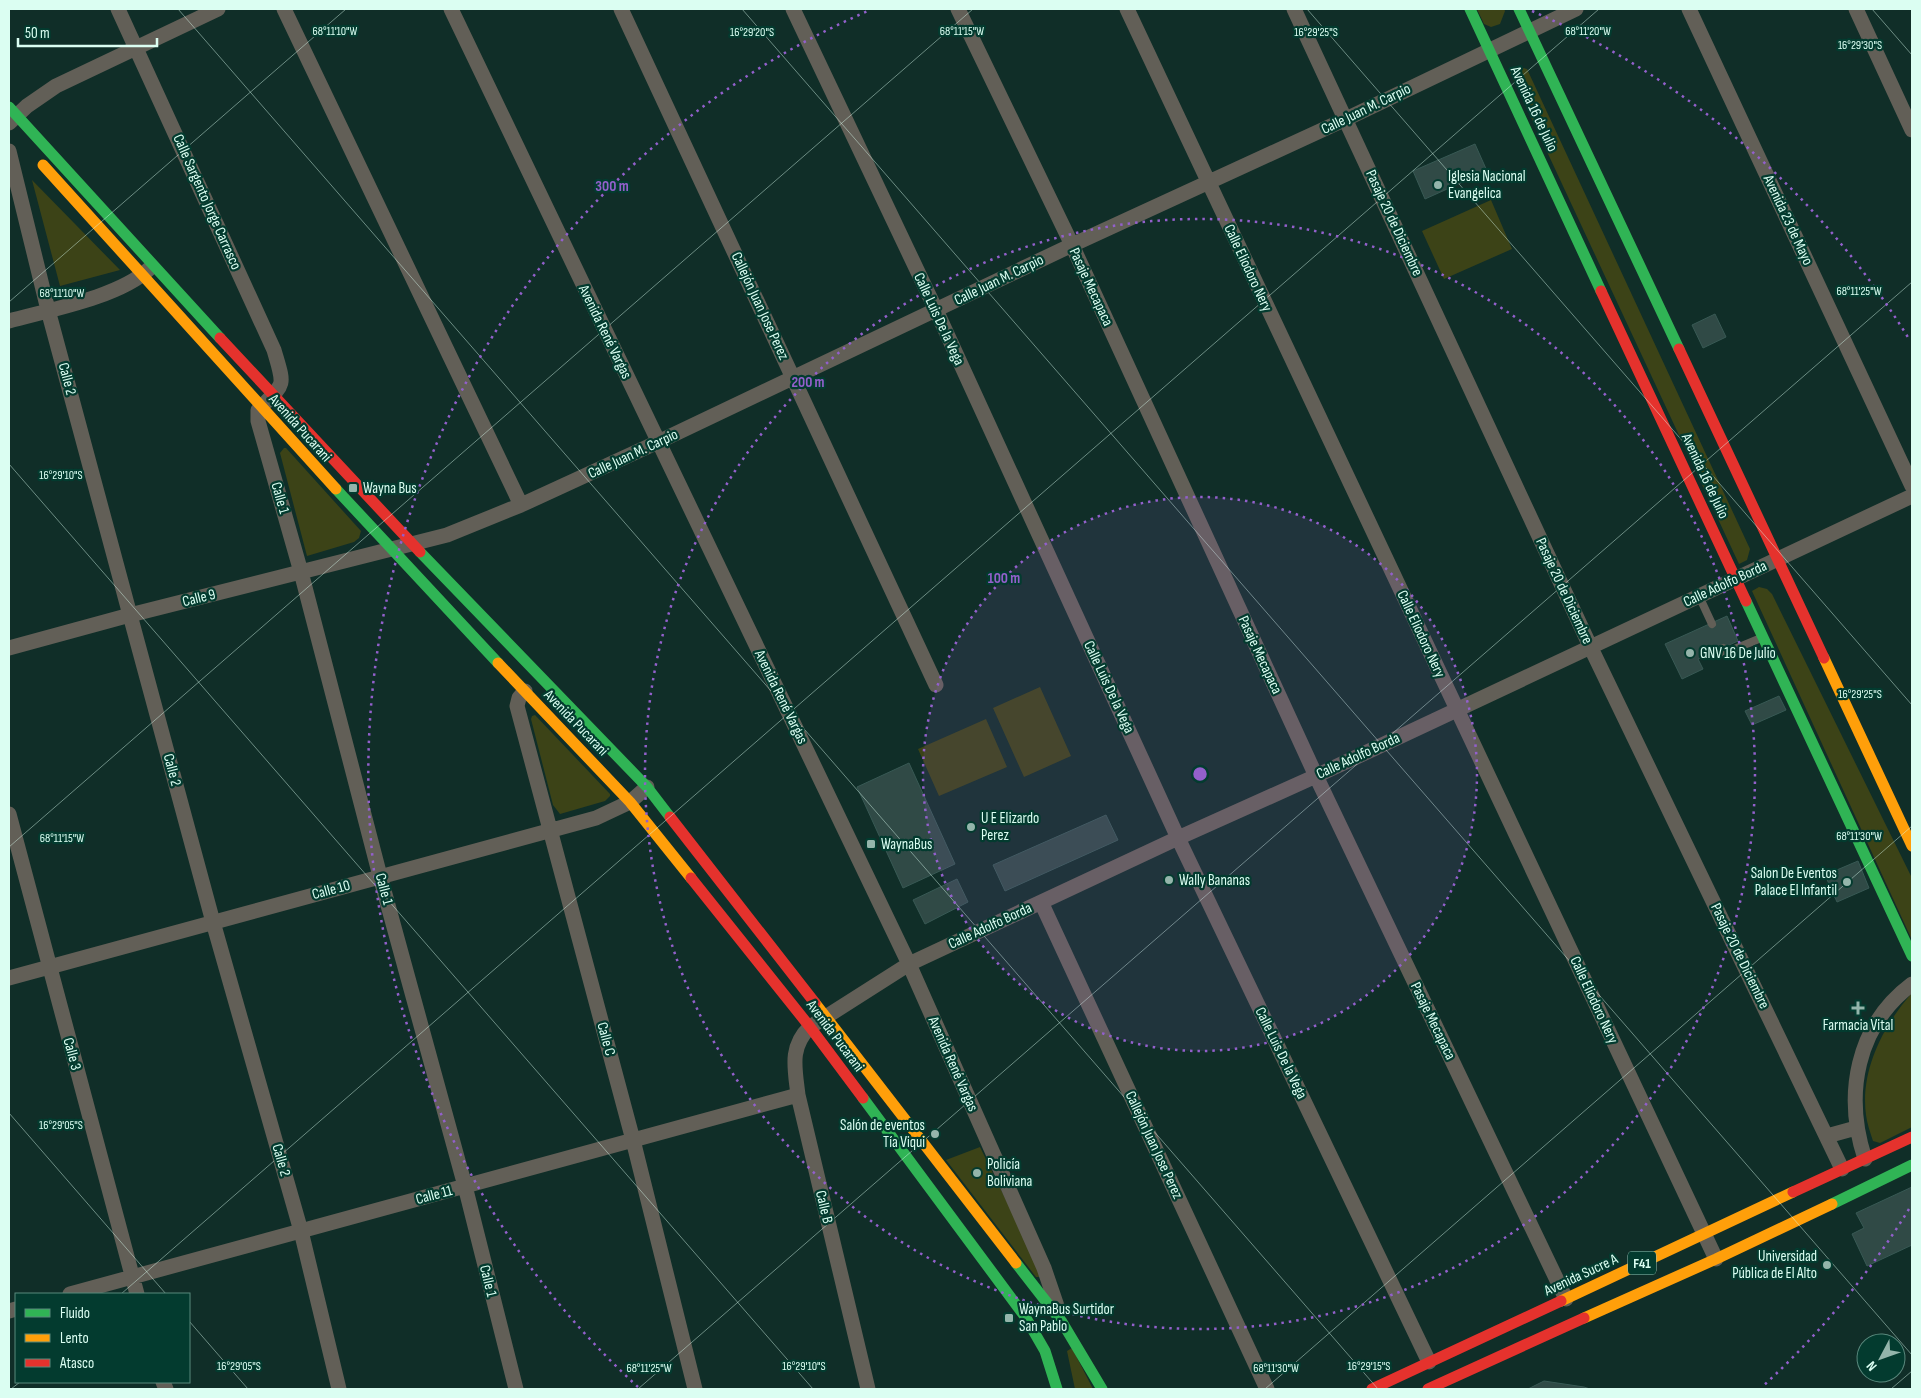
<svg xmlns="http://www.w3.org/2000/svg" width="1921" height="1398" viewBox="0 0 1921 1398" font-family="'Sofia Sans Condensed',sans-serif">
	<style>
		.green { fill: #3c4317 }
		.building { fill: #304a46; stroke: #385954 }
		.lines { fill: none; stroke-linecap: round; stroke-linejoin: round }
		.lane { stroke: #625f57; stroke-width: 8 }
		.street { stroke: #625f57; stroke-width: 15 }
		.fast { stroke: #30b455; stroke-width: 11 }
		.slow { stroke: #ff9f0a; stroke-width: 11 }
		.jam { stroke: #e5322d; stroke-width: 11 }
		.ticks { fill: none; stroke: #dbfef2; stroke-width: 1; stroke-opacity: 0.45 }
		.ring { fill: none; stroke: #9360cc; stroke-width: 2.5; stroke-dasharray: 2.5 5 }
		.poi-dot { fill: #94b5ab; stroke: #033b2f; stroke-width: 2 }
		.labels { text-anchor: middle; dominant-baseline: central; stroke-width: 4.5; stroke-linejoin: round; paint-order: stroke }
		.shield { fill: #033b2f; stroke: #9ac4b8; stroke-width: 1 }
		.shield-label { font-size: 14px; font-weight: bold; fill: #dbfef2 }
		.street-label { font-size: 15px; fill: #dbfef2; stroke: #033b2f }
		.poi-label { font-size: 15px; fill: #dbfef2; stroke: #033b2f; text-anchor: start }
		.ticks-label { font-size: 12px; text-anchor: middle; fill: #dbfef2; stroke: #033b2f; stroke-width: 4.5; stroke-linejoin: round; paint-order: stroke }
		.centre { fill: #9360cc; stroke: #033b2f; stroke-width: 2.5 }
		.ring-label { font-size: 15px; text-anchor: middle; font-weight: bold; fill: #9360cc; stroke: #033b2f; stroke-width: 4.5; stroke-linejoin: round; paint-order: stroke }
	</style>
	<rect width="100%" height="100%" fill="#102e28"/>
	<path class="green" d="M1477,9h27l1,2 -5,13 -9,3 -7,-3z
		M1516,66l11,3 223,480 -3,11 -8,4 -230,-494z
		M32,180l88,90 -60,16z
		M1491,200l21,49 -68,30 -22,-48z
		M284,448h2l75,83 -2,7 -5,4 -47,14 -27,-103z
		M1759,587l8,2 5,5 140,284v62l-160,-349z
		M1040,687l31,69 -47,21 -31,-69z
		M535,715l75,79v2l-5,5 -45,13 -7,-9 -22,-86 1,-3z
		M986,719l21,48 -68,29 -21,-47z
		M1911,994h1v133l-32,16 -7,-2c-3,-9 -6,-18 -7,-26 -6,-44 17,-89 45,-121z
		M980,1147l64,130h-8l-90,-117z
		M1072,1348l21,41h-18l-8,-38z"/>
	<path class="building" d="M1475,144l12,27 -62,28 -12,-28z
		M1715,314l11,23 -23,11 -11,-23z
		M1727,616l11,25 -40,18 5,10 -21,10 -17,-35z
		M1779,696l7,14 -34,15 -7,-14z
		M909,763l46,101 -52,24 -46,-101z
		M1106,815l12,25 -113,51 -12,-26z
		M1858,861l11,27 -32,14 -12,-27z
		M957,879l11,23 -43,22 -12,-24z
		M1912,1187v58l-45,21 -15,-32 12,-6 -8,-15z
		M1544,1381l40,6 6,2h-62z"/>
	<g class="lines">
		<path class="lane" d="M1699,596l13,28
			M1723,648l2,5 36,-15"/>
		<path class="street" d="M118,9l156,341c11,38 12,32 -16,60v11l43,151 79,304 85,310 51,203
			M284,9l237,496
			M451,9l458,955 135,304 15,44
			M621,9l315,676
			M793,9l143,301 242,528 251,524
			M958,9l114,236 244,531 250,523
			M1127,9l589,1250
			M1294,9l296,637 252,523
			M1689,9l223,477
			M1856,9l56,121
			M9,123l18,-17 29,-20 162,-77
			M9,151l39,159 82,305 83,307 88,309 38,158
			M9,321c40,-11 110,-24 140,-52
			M9,648l121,-33 317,-80 74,-30 137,-63 414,-197 274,-126 230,-110
			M525,691l-6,7 -2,8 116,434 62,249
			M9,814l128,480
			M1041,902l226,487
			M9,978l587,-160 34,-16 17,-15
			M1827,1136l29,-8
			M1865,1159c-21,-64 -9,-133 47,-175
			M70,1294l728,-199
			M9,1311l7,-2
			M163,1382l3,7
			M868,1389l-70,-294c-3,-26 -9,-48 12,-68l99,-63 269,-126 138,-62 596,-280"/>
		<path class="fast" d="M1470,9l131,282
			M1519,9l160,340
			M9,107l211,231
			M336,489l162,174
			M420,552l227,235 23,30
			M1746,601l166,355
			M863,1098l163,220 19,33 12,38
			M1832,1204l80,-39
			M1016,1263l46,59 40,67"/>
		<path class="slow" d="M43,165l293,324
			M1824,658l88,188
			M498,663l132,139 61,76
			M815,1003l201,260
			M1561,1301l232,-109
			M1584,1318l132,-59 116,-55"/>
		<path class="jam" d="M1601,291l145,310
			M220,338l200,214
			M1679,349l145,309
			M670,817l145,186
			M691,878l119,149 53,71
			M1793,1192l119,-55
			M1372,1389l189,-88
			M1428,1389l156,-71"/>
	</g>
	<path class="ticks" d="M178,9l1200,1380M742,9l1170,1346M1307,9l605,696M1872,9l40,46M9,302l337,-293M9,464l804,925M9,847l964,-838M9,1113l157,181M121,1294l1478,-1285M189,1321l59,68M11,1389l9,-7M638,1389l1274,-1107M1265,1389l647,-563M1891,1389l21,-18"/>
	<circle cx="1200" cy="774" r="277" fill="#9360cc" fill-opacity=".12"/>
	<g class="ring">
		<circle cx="1200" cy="774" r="277"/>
		<circle cx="1200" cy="774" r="555"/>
		<path d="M1909 1209A832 832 0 0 1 1762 1387M638 1387A832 832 0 0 1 868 11M1532 11A832 832 0 0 1 1909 339"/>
	</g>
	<g class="poi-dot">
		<circle cx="1438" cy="185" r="5"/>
		<rect x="348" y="483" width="10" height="10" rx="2.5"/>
		<circle cx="1690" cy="653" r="5"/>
		<circle cx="971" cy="827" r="5"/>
		<rect x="866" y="839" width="10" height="10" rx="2.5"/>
		<circle cx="1169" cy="880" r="5"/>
		<circle cx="1847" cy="882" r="5"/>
		<path d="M1855.5 1000.5h5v5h5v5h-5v5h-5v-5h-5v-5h5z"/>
		<circle cx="935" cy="1134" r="5"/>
		<circle cx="977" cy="1173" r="5"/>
		<circle cx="1827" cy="1265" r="5"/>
		<rect x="1004" y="1313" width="10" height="10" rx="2.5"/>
	</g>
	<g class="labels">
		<rect class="shield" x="1628" y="1251.5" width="28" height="23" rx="4"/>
		<g class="shield-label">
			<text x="1642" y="1263">F41</text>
		</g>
		<g class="street-label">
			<text transform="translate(1366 109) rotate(-26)">Calle Juan M. Carpio</text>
			<text transform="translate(1534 109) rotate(65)">Avenida 16 de Julio</text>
			<text transform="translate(207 202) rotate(66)">Calle Sargento Jorge Carrasco</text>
			<text transform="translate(1788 220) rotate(65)">Avenida 23 de Mayo</text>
			<text transform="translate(1394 223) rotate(65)">Pasaje 20 de Diciembre</text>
			<text transform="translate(1248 268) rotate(65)">Calle Eliodoro Nery</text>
			<text transform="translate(999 280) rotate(-26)">Calle Juan M. Carpio</text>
			<text transform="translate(1091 287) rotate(65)">Pasaje Mecapaca</text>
			<text transform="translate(760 306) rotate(65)">Callejón Juan Jose Perez</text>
			<text transform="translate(939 319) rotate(65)">Calle Luis De la Vega</text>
			<text transform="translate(605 332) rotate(64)">Avenida René Vargas</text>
			<text transform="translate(67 379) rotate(75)">Calle 2</text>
			<text transform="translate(300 428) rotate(48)">Avenida Pucarani</text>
			<text transform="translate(633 454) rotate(-25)">Calle Juan M. Carpio</text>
			<text transform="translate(1705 476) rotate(65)">Avenida 16 de Julio</text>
			<text transform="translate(280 498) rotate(74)">Calle 1</text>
			<text transform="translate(1725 584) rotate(-25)">Calle Adolfo Borda</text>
			<text transform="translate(1564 591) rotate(65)">Pasaje 20 de Diciembre</text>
			<text transform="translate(199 598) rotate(-14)">Calle 9</text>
			<text transform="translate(1421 634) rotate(65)">Calle Eliodoro Nery</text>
			<text transform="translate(1260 655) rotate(65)">Pasaje Mecapaca</text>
			<text transform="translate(1109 687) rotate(65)">Calle Luis De la Vega</text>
			<text transform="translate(781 697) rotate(64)">Avenida René Vargas</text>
			<text transform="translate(576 723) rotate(46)">Avenida Pucarani</text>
			<text transform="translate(1358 756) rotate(-25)">Calle Adolfo Borda</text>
			<text transform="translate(172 770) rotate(75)">Calle 2</text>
			<text transform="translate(384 889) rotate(75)">Calle 1</text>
			<text transform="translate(331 890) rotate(-15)">Calle 10</text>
			<text transform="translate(990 926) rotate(-25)">Calle Adolfo Borda</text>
			<text transform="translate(1740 956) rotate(64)">Pasaje 20 de Diciembre</text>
			<text transform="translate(1594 1000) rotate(65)">Calle Eliodoro Nery</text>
			<text transform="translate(1433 1021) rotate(64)">Pasaje Mecapaca</text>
			<text transform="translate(835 1036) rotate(53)">Avenida Pucarani</text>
			<text transform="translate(606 1039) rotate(75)">Calle C</text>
			<text transform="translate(1281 1053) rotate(64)">Calle Luis De la Vega</text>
			<text transform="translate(72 1054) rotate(75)">Calle 3</text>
			<text transform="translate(953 1064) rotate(66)">Avenida René Vargas</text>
			<text transform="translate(1154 1145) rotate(65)">Callejón Juan Jose Perez</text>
			<text transform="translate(281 1160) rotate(74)">Calle 2</text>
			<text transform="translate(434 1195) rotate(-15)">Calle 11</text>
			<text transform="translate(824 1207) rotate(77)">Calle B</text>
			<text transform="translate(1581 1275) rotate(-25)">Avenida Sucre A</text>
			<text transform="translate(488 1281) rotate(76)">Calle 1</text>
		</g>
		<g class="poi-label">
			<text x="1448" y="176">Iglesia Nacional<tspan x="1448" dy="17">Evangelica</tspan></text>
			<text x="363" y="488">Wayna Bus</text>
			<text x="1700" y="653">GNV 16 De Julio</text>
			<text x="981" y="818">U E Elizardo<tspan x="981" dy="17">Perez</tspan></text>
			<text x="881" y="844">WaynaBus</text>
			<text x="1837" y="873" text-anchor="end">Salon De Eventos<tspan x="1837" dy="17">Palace El Infantil</tspan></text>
			<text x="1179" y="880">Wally Bananas</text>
			<text x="1858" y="1025" text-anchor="middle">Farmacia Vital</text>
			<text x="925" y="1125" text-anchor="end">Salón de eventos<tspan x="925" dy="17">Tía Viqui</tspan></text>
			<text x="987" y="1164">Policía<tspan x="987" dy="17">Boliviana</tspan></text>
			<text x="1817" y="1256" text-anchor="end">Universidad<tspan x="1817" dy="17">Pública de El Alto</tspan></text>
			<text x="1019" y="1309">WaynaBus Surtidor<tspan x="1019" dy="17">San Pablo</tspan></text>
		</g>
	</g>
	<g class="ticks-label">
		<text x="335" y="35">68°11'10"W</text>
		<text x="962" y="35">68°11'15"W</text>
		<text x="1588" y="35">68°11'20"W</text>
		<text x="752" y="36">16°29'20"S</text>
		<text x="1316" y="36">16°29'25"S</text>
		<text x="1860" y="49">16°29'30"S</text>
		<text x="1859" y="295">68°11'25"W</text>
		<text x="62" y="297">68°11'10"W</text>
		<text x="61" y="479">16°29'10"S</text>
		<text x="1860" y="698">16°29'25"S</text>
		<text x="1859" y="840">68°11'30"W</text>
		<text x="62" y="842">68°11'15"W</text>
		<text x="61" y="1129">16°29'05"S</text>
		<text x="239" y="1370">16°29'05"S</text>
		<text x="804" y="1370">16°29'10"S</text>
		<text x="1369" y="1370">16°29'15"S</text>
		<text x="649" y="1372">68°11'25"W</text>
		<text x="1276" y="1372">68°11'30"W</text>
	</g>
	<circle cx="1200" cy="774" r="8" class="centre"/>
	<g class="ring-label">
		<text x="612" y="191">300 m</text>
		<text x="808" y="387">200 m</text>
		<text x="1004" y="583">100 m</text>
	</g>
	<rect width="1921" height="1398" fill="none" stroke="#dbfef2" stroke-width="20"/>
	<rect x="15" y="1293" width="175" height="90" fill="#033b2f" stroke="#59897d"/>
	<rect x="25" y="1309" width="25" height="8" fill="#30b455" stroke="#59897d"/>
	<text x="60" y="1318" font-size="15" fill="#dbfef2">Fluido</text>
	<rect x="25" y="1334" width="25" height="8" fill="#ff9f0a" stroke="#59897d"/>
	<text x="60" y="1343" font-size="15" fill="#dbfef2">Lento</text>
	<rect x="25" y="1359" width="25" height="8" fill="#e5322d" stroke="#59897d"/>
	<text x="60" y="1368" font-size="15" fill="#dbfef2">Atasco</text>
	<g transform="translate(1881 1358) rotate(229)"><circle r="24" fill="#033b2f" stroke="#59897d"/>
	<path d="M0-4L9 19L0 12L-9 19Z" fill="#94b5ab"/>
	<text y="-8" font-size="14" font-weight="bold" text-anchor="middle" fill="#dbfef2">N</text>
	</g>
	<path d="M18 38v8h139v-8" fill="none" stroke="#dbfef2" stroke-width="2.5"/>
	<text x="25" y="38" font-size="15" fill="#dbfef2" stroke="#033b2f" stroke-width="4" paint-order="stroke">50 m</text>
</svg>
